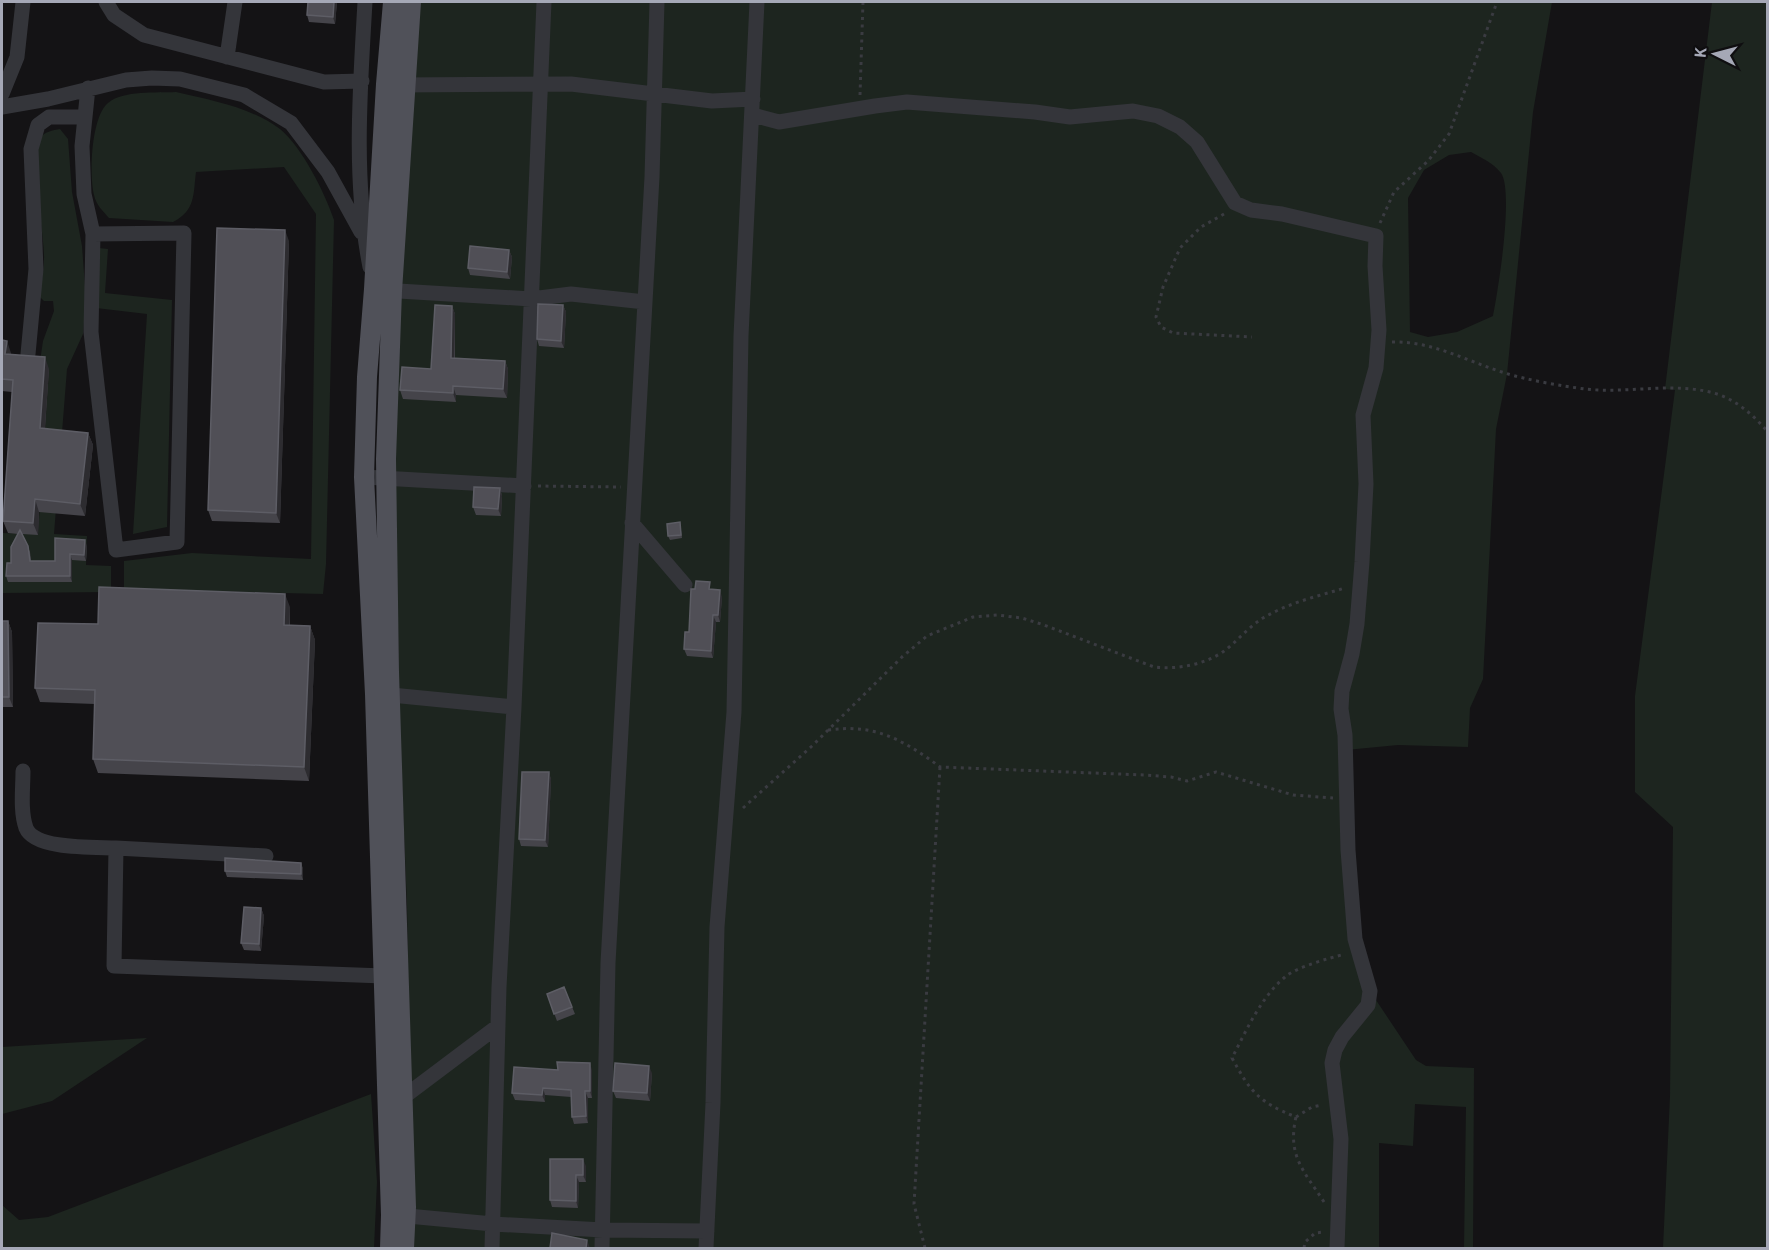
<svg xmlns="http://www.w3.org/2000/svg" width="1769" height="1250" viewBox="0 0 1769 1250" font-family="Barlow,sans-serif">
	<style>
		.green { fill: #1d251f; fill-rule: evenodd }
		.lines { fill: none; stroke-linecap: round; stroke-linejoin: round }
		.path { stroke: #3a3b41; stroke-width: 3; stroke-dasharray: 3 4.5; stroke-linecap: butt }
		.minor { stroke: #34353a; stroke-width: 15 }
		.major { stroke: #505159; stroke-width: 20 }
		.wall { fill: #45444a }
		.shaded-wall { fill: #2d2c30 }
		.building { fill: #504f56; stroke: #5d5d65; stroke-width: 1.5 }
	</style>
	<rect width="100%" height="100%" fill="#141315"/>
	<path class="green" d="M411,2h1141l-19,110 -26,262 -11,55 -13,250 -13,29 -2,39 -70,-2 -52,5 2,100 22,141 46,69 10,6 48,2 -1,180h-9l2,-141 -51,-3 -2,42 -34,-3v105h-967l-5,-343 -7,-169 -8,-445zM1471,152c11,6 22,11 30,21 13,19 -3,118 -8,143l-36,16 -29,5 -18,-5 -2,-134 16,-28 25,-15z
		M1712,2h56l-1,1246h-104l7,-152 3,-269 -38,-35v-96l40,-306 -10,-1z
		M176,92c34,8 75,15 104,37 22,18 45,64 54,91l-8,344 -3,30 -199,-5v-28l68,-8 119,6 5,-345 -32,-47 -88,5c-3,22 0,38 -23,50l-64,-4c-6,-7 -13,-13 -15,-23 -5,-20 -3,-78 14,-92 15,-13 49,-10 68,-11z
		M60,129l8,10 4,53 10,54 4,54 -3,34 -16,35 -13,165 33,2 -1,29 25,1v26l-109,1 1,-60 35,1 11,-165 -10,-1 4,-27 11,-30 -1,-10h-9l-5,-5c2,-12 5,-25 5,-37 1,-26 -16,-101 -4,-121 4,-6 13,-8 20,-9z
		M99,248l9,1 -3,44 67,7 -5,227 -34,7 14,-220 -51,-6z
		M147,1038l-95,63 -50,13v-67z
		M371,1094l6,88 -3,66h-372v-43l17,15 29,-3z"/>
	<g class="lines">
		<path class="path" d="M860,95l3,-93
			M1224,214l-23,13 -21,21 -17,39 -7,30 5,10 12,6 79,4
			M1380,223l14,-31 34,-31 21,-27 48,-132
			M1392,342c41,-1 74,19 113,31 22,7 56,13 80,16 43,5 90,-8 132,5 21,7 37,22 51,38
			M538,486l83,1
			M828,730c10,-1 19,-2 28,-1 31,1 60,20 84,38l204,8 27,2 16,4 29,-9 77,23 40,3
			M743,808l69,-62 90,-89 25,-21 46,-19 24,-2 25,3 22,7 110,42c24,3 55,-3 74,-19 12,-10 22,-22 35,-30 25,-15 55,-22 82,-30
			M1296,1117l16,-10 10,-2
			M1324,1202c-20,-31 -37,-46 -28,-85 -37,-15 -45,-24 -64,-59 14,-27 29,-61 53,-81 11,-10 45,-19 60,-23
			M925,1248l-11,-44 26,-437
			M1304,1248l1,-6 10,-9 9,-1"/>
		<path class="minor" d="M106,2l8,13 30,20 180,47 38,-1
			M365,2c-5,87 -12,178 5,265
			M227,57l8,-55
			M397,85l174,-1 141,17 41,-2
			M88,88l-6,58 2,48 9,40 91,-1 -7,309 -61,8 -25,-218 2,-98
			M2,94l15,-37 6,-55
			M2,107l46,-8 78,-19 26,-2 28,1 64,16 47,28 37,49 33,60
			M753,115l26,7 96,-16 32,-4 128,10 35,5 63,-6 25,5 22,11 17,15 38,61 16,7 31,4 94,22 -1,30 4,64 -3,38 -13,47 3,69 -4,78 -5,62 -5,30 -10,37 -1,18 4,26 3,115 7,89 15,52 -2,14 -26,32 -7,13 -3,13 9,76 -4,109
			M382,290l149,9 40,-5 74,8
			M28,354l8,-85 -5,-120 7,-24 11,-8h36
			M364,477l160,9
			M632,523l53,62
			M381,694l133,13
			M23,771c0,17 -3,40 3,57 9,22 69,19 90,20l-2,118 270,10
			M116,848l150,8
			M397,1102l101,-76
			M397,1215l96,9 110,6 104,1
			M492,1248l7,-261 15,-280 30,-705
			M602,1248l6,-285 44,-786 5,-175
			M706,1248l7,-145 4,-176 17,-215 7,-376 16,-334"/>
		<path class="major" d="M390,1248l1,-33 -16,-521 -11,-217 3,-100 7,-88 12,-205 7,-82
			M404,1248l2,-41 -17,-535 -3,-213 6,-168 19,-289"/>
	</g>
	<path class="wall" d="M308,2h29l-2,22 -26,-2 -2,-7z
		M289,241l-9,282 -68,-2 -4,-11z
		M509,250l3,7 -2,22 -40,-4 -2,-7z
		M563,305l3,7 -2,36 -25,-2 -2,-7z
		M452,306l3,8v44l50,3 3,8 -1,29 -51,-3v7l-53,-3 -3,-9 31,-21z
		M2,340l9,14 38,15 -4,60 43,4 5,12 -8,71 -46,-4 -1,23 -16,-1 8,18 1,9h24l32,-15 -1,15 -14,-1v22h-64l-2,-6 5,-13 7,-29 -10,-1 -5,-12 9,-129 -10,-1z
		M500,488l2,8 -1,20 -25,-1 -3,-8z
		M680,522l2,16 -12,2 -2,-4z
		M712,590l10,7 -2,25h-4l-3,36 -26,-2 -3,-7 5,-17z
		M290,607v18l20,1 5,14 -6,141 -211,-8 -5,-14 2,-55 -55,-2 -5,-14 63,-64z
		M2,621h6l4,11 1,75h-11z
		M549,772l2,8 -3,67 -27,-1 -2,-7z
		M301,863l2,6v11l-76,-3 -2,-6z
		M261,908l3,8 -3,35 -17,-1 -3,-7z
		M564,987l11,27 -18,7 -10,-27z
		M558,1070h34v28h-4v25l-14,1 -2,-7 -1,-20 -26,-2v7l-30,-2 -3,-7z
		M652,1073l-2,28 -34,-3 -3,-7z
		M586,1166v16h-7l-1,26 -26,-1 -2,-7z"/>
	<path class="shaded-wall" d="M334,2h3l-2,22 -2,-7z
		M285,230l4,11 -9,282 -4,-10z
		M509,250l3,7 -2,22 -3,-7z
		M563,305l3,7 -2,36 -3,-7z
		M452,306l3,8 -1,53 -3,-9z
		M7,341l4,12 -1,13 -5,-12z
		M45,357l4,12 -5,71 -4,-12z
		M505,361l3,8 -1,29 -4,-9z
		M453,386l3,9v7l-3,-9z
		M88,433l5,12 -8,71 -5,-12z
		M500,488l2,8 -1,20 -3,-7z
		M35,499l4,13 -1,23 -5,-12z
		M85,540l2,6 -1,15 -2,-6z
		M70,554l2,6v22l-2,-6z
		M720,590l2,7 -2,25 -2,-7z
		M285,594l5,13 -1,32 -5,-14z
		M713,615l3,7 -3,36 -2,-7z
		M8,621l4,11 1,75 -4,-10z
		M310,626l5,14 -6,141 -5,-14z
		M549,772l2,8 -3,67 -3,-7z
		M301,863l2,6v11l-2,-6z
		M261,908l3,8 -3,35 -2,-7z
		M590,1063l2,7v28l-2,-7z
		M649,1066l3,7 -2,28 -3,-8z
		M543,1088l2,7v7l-3,-7z
		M585,1091l3,7v25l-2,-7z
		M583,1159l3,7v16l-3,-7z
		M576,1175l3,7 -1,26 -2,-7z
		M587,1240l3,8h-4z"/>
	<path class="building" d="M308,2h26l-1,15 -26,-2z
		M217,228l68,2 -9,283 -68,-3z
		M470,246l39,4 -2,22 -39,-4z
		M538,304l25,1 -2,36 -24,-2z
		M435,305l17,1 -1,52 54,3 -2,28 -50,-3v7l-53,-3 2,-23 29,2z
		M2,340l5,1 -2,13 40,3 -5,71 48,5 -8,71 -45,-5 -2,24 -30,-2 10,-141 -11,-1z
		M474,487l26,1 -2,21 -25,-2z
		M680,522l1,13 -13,1 -1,-12z
		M20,530l8,16 2,15h25v-23l30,2 -1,15 -14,-1v22h-64l1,-13h4v-16z
		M696,581l14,1 -1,7 11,1 -2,25h-5l-2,36 -27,-2 1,-17h4l2,-43h4z
		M99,587l186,7 -1,31 26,1 -6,141 -211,-8 2,-69 -60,-2 3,-65 60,1z
		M2,621h6l1,76h-7z
		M522,772h27l-4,68 -26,-1z
		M225,858l76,5v11l-76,-3z
		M244,907l17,1 -2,36 -18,-1z
		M564,987l8,20 -18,7 -7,-20z
		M557,1062l33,1v28h-5l1,25 -14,1 -1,-27 -28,-2 -1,7 -30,-2 2,-26 44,3z
		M615,1063l34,3 -2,27 -34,-2z
		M550,1159h33v16h-7v26l-26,-1z
		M552,1233l35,7 -1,8h-36z"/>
	<rect width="1769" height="1250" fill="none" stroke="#a5a8b6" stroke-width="6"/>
	<g transform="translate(1715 54) rotate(276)" stroke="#0f0e10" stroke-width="4.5" paint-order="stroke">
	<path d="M0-4.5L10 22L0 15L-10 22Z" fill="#a5a8b6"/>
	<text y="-9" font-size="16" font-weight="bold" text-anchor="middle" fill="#a5a8b6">K</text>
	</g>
</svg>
